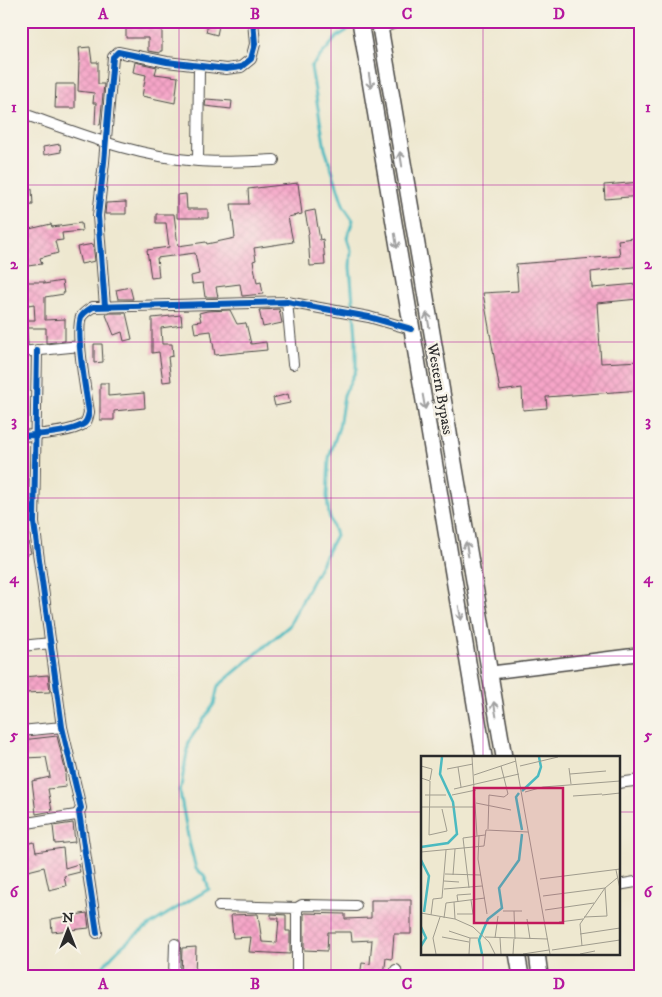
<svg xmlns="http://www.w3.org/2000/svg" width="662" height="997" viewBox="0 0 662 997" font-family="'IM FELL DW Pica',serif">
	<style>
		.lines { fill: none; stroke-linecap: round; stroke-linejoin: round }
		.stream { stroke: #4bbac0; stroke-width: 3 }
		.building { fill: url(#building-cross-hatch) }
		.minor-casing { stroke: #484744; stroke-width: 12 }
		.tertiary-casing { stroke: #484744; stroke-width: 15 }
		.primary-casing { stroke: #484744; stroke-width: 18 }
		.minor { stroke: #fff; stroke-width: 10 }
		.tertiary { stroke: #fff; stroke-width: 12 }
		.primary { stroke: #fff; stroke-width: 15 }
		.cycleway-casing { stroke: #f7f3e8; stroke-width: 9 }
		.cycleway { stroke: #0057b8; stroke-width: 6 }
		.oneway { stroke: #a0a0a0 }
		.grid { fill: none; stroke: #b5179e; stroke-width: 1; stroke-opacity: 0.55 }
		.labels { text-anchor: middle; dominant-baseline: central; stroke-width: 5; stroke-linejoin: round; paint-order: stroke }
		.street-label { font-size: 15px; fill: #2b2b2b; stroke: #f7f3e8 }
		.inset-river { fill: none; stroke: #4bbac0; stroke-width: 2.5 }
		.inset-road { fill: none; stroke: #a09c8e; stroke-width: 1 }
		.view { fill: #c2185b; fill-opacity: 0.15; stroke: #c2185b; stroke-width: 2.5 }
		.inset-edge { fill: none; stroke: #2b2b2b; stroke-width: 2.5 }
		.neatline { fill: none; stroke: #b5179e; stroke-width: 2 }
		.grid-label { font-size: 16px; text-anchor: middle; font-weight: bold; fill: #b5179e }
	</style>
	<defs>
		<pattern id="building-cross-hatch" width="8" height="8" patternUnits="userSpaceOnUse" patternTransform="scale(1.25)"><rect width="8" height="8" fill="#f6a5c8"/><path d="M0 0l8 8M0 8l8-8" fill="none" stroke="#d38eac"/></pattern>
	</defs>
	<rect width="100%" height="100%" fill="#f7f3e8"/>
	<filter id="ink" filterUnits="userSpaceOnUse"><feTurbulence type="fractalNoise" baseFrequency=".02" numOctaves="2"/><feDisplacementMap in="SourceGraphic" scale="10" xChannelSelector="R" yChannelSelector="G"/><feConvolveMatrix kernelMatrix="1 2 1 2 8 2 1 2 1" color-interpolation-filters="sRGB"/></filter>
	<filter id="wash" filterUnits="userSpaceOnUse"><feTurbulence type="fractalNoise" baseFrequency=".0096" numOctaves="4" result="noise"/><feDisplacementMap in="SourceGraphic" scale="20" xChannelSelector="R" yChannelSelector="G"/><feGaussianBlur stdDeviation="1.12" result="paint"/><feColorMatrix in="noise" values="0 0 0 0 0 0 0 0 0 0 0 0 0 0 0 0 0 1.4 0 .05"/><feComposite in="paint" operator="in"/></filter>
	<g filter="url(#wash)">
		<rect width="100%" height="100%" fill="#eee8d0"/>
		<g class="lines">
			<path class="stream" d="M98,976c15,-34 79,-68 111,-87l-5,-14 -8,-6 -7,-27 -9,-50 9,-51 25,-37 4,-18 71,-60 47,-91 -7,-20 -2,-19 2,-38 10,-31 5,-32 12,-25v-34l-6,-69 1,-17 -4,-12 6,-18 -9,-13 -19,-58 -14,-82 26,-30 18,-12"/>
		</g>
		<g id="blocks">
			<path class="building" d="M126,21h36v30h-2v2l-12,-2v-13h-22z
				M209,21h11l-3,14 -11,-3z
				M90,47l2,15h6v22h6l-4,41 -5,-1 1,-21h-3l1,-10 -16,-2 1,-30h1l-1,-13z
				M135,62l22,5 -2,7 23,3 -3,26 -33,-7 4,-21 -13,-3z
				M56,84h19v24h-20z
				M206,99l26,2 -1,8 -26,-3z
				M60,144l1,8 -17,3 -1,-8z
				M641,182v14l-36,3 -1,-14z
				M298,183l4,31 -14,3 5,25 -39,6 2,12 -3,1 4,22 4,-1 2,12 -21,2 -2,-12 -24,3 2,10h-13l-2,-14 -11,1 -1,-8 8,-2 -4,-21 -38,5 2,19 -8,1 -4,-28 22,-3 -3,-24h-10v-9h18l4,32 28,-4 1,2 28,-6 -4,-34h18l-1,-15z
				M32,189l1,16 -11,1 -1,-16z
				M186,194l1,15h21v9h-31v-23z
				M126,202v12h-21l1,-11z
				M315,210l5,30 3,-1 2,26 -15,1 -2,-32 1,-1 -4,-21z
				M81,223l1,8 -20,2 1,7 -8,1 3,12 -18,5 2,6 -14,2 -7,-35 30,-7 1,3z
				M641,237v29l-50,6 1,16 45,-4 1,15 -41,4 4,60 40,-2v29l-95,7 1,11 -24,2 -1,-22 -22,3 -17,-98 35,-2 -2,-27 104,-8 -2,-16z
				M93,244l2,17 -14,3 -4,-17z
				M62,281l2,13 -19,3v23l20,-1v22l-19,2v-15h-18l-1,-8h8l-1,-16 -6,1 -1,-23h17v2z
				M130,287l3,12h-15l-2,-9z
				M279,309l3,14 -19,4 -4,-17z
				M230,310l7,14 9,-1 5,21 15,-2 1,8 -52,5 -4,-24 -16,2 -2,-11 8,-1 -2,-8 8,-2z
				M110,313h16l6,26 -8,2 -2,-9 -8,3 -8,-20z
				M181,315l1,10 -21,3 1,16h10l1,12 -5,1 3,24 -8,1 -4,-30 -7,1v-35z
				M94,344h8l1,18 -9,1z
				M100,383h8v13l36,-3 1,15 -31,3v9h-14z
				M288,394l2,9 -15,3 -2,-8z
				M21,526h3l7,27 -10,3z
				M48,675l2,17 -26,1 -2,-16z
				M57,736l9,37 -1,1 1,13 -18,2 4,22 -16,3 -4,-33 18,-4 -4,-20 -22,1 -2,-18z
				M73,823l2,19 -20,2 -2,-18z
				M34,842l2,10 27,-4 2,20 13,-4 2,8 -16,4 2,10 -17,4 -5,-23 -20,5 -3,-27z
				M371,900h40v34h-17l-2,25 -6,-1 -2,18h-24l2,-13 8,1 2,-24 -20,1 -1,-9h-23l-1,19 -23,-1v-37l41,1v5l26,-1z
				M87,913l2,15 -37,4 -1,-13z
				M258,914l4,28 15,1 2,-25h-8v-4l15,1v16h4v23l-41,-2 2,-15 -18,1 -2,-23z
				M196,947l-1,29h-14l1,-28z"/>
		</g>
	</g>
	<g filter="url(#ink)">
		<use href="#blocks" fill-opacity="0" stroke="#484744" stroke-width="1"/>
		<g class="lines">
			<defs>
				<path id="minor" d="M380,29l20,-8
					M21,113c57,20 115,44 177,48 25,2 51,0 76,-1
					M198,161l1,-95
					M287,302l6,62
					M105,306l-7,-90 6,-54 9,-105 5,-5 49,10 59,7 15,-2 10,-8 4,-15 -2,-23
					M21,324l2,28
					M37,350l-3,173 28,204 19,81 -2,4 18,121
					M21,352l59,-6
					M21,436c15,-1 49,-4 61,-11 5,-2 6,-8 7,-13 -3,-20 -14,-78 -8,-95 3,-5 7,-7 12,-10l194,-5 82,15 42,12
					M21,646l30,-3
					M21,731l41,-4
					M618,783l23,-3
					M21,824l55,-9 3,-3
					M618,885l23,-4
					M219,906l78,2 5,-3 54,1
					M297,908v68
					M396,970l1,6
					M174,976l1,-32"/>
				<path id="tertiary" d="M488,673l153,-19"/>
				<path id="primary" d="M360,21l124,736
					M379,21l125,736
					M517,953l4,23
					M537,953l3,23"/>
			</defs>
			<use href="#minor" class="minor-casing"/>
			<use href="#tertiary" class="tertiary-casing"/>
			<use href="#primary" class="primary-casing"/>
			<use href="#minor" class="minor"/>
			<use href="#tertiary" class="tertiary"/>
			<use href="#primary" class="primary"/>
			<defs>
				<path id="cycleway" d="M105,306l-7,-90 6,-54 9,-105 5,-5 49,10 59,7 15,-2 10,-8 4,-15 -2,-23
					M37,350l-3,173 28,204 19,81 -2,4 18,121
					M21,436c15,-1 49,-4 61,-11 5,-2 6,-8 7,-13 -3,-20 -14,-78 -8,-95 3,-5 7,-7 12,-10l194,-5 82,15 42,12"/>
			</defs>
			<use href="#cycleway" class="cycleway-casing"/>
			<use href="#cycleway" class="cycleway"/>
		</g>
		<defs><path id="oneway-shaft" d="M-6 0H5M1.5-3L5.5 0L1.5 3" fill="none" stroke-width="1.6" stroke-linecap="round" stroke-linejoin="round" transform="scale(1.25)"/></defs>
		<g class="oneway">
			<use href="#oneway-shaft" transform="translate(370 81) rotate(81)"/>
			<use href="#oneway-shaft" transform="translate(401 159) rotate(-99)"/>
			<use href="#oneway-shaft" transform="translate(396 241) rotate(81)"/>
			<use href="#oneway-shaft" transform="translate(428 320) rotate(-100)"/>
			<use href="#oneway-shaft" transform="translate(424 402) rotate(80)"/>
			<use href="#oneway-shaft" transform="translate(467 549) rotate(-100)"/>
			<use href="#oneway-shaft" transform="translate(460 613) rotate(80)"/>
			<use href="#oneway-shaft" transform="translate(495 709) rotate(-100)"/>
		</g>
	</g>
	<path class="grid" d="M179,21v955M331,21v955M483,21v736M21,185h620M21,342h620M21,498h620M21,656h620M21,812h401M618,812h23M483,953v23"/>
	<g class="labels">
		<g class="street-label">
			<text transform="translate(440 389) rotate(80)">Western Bypass</text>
		</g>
	</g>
	<g transform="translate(421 756)">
		<rect width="199" height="199" fill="#eee8d0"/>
		<path class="inset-river" d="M101,35l16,-15 3,-9 -2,-10M98,37l-3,4 6,33M0,91l27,-4 9,-9 -4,-32 -13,-28 2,-17M0,104l8,16 -5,36M0,171l5,11 -5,8M61,198l-3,-14 9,-21 14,-11 -3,-20 20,-28 3,-26"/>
		<path class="inset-road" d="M51,1l5,79M94,1l35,197M0,10l11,3 -2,11M99,10l38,-9M37,11l3,20M148,12l2,16M26,13l26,-5M149,18l36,-3M53,19l42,-14M0,22l9,3 -1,54 18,-4 -5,-22M33,33l65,-15M104,36l18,-5 77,-6M4,39h21M31,39l24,-5M181,39l18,-2M152,40l29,-2M55,47l35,7M0,51h54M67,73l1,-34 15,2 4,-3 -7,-28M58,79l-1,24 9,55M0,96l63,-6 2,-16 42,2M195,114l4,19M24,118l36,1M32,119l2,-26M119,123l80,-10M23,125l15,1M48,132l-6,-50 22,-3M23,133l38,-3M122,140l62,-8 2,28 -23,1M33,146l1,17M37,146l-1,-7 14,-1M124,154l49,-7M82,155h19M93,155l1,28M0,157l34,6 18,8 16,15 6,12M36,158h16l-2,-14M10,159l2,-16 9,-1 4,-48M23,162l2,-15 39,-5M106,163l3,20M138,166l24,-3M28,175l21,7M159,178l40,-6M21,181l27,5M64,181l63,2M74,182l3,-22M79,182l1,16M161,190l-2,-22 25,-36 12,-10M131,194l68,-10M15,198l-3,-16 7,-21M48,198l1,-16h8M92,198l1,-15M102,198l26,-4M159,198l15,-3"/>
		<path class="view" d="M53,32h89v135h-89z"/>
		<rect width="199" height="199" class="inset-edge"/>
	</g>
	<rect width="662" height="997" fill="none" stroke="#f7f3e8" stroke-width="55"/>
	<g transform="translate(68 930)" stroke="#f7f3e8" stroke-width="4" paint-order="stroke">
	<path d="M0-4L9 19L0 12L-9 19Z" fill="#2b2b2b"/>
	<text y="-8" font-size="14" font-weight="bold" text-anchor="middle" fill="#2b2b2b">N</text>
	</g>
	<rect x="28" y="28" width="606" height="942" class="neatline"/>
	<g class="grid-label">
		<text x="103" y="19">A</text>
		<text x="255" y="19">B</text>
		<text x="407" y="19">C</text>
		<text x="559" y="19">D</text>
		<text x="14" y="112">1</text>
		<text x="648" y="112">1</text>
		<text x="14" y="269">2</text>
		<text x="648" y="269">2</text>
		<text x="14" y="426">3</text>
		<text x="648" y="426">3</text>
		<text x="14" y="583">4</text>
		<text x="648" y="583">4</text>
		<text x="14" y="740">5</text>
		<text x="648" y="740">5</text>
		<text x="14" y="897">6</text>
		<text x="648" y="897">6</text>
		<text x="103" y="989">A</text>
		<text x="255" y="989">B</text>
		<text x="407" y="989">C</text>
		<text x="559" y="989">D</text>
	</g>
</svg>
